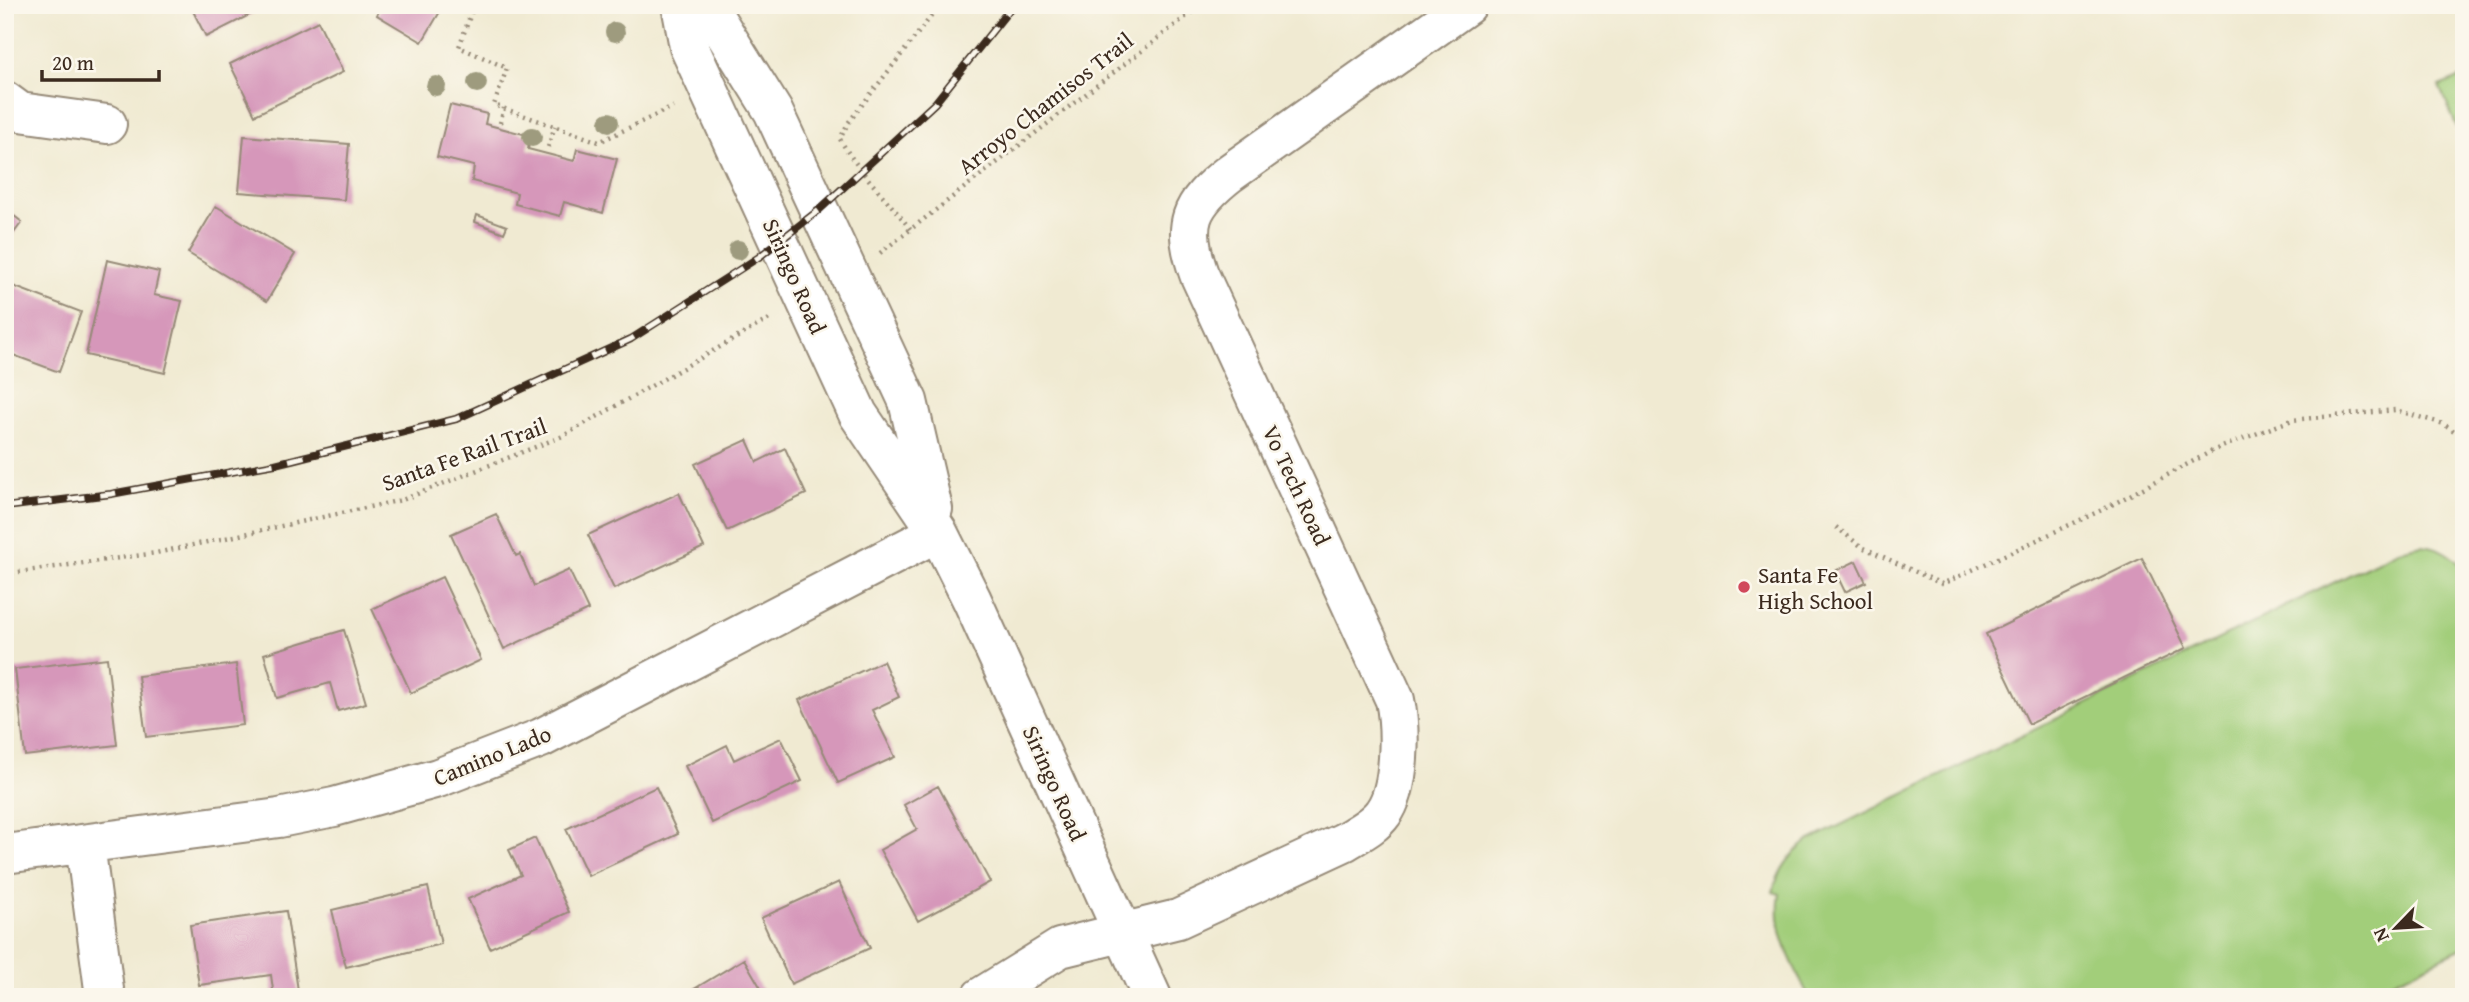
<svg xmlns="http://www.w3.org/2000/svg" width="2469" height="1002" viewBox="0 0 2469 1002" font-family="'Gentium Book Plus',serif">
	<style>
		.green { fill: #a2ce7a; stroke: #6e7c4c; stroke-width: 2 }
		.building { fill: #d697ba }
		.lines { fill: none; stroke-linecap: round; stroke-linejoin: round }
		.minor-casing { stroke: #968a78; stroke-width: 42 }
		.path { stroke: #968a78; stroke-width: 4.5; stroke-dasharray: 2 5; stroke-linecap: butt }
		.minor { stroke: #fff; stroke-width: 38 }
		.rail-casing { stroke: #3b2a1e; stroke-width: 8 }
		.rail { stroke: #fbf7ec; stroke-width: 5; stroke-dasharray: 16; stroke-linecap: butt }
		.tree { fill: #9e9b7e }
		.poi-dot { fill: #d1495b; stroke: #fbf7ec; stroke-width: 2.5 }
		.labels { text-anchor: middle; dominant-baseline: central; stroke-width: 5; stroke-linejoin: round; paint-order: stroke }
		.street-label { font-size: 23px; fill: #3b2a1e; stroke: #fbf7ec }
		.poi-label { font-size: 23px; fill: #3b2a1e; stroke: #fbf7ec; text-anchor: start }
	</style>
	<rect width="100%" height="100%" fill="#fbf7ec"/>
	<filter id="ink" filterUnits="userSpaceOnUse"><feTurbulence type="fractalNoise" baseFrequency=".0143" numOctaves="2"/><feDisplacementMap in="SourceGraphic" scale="14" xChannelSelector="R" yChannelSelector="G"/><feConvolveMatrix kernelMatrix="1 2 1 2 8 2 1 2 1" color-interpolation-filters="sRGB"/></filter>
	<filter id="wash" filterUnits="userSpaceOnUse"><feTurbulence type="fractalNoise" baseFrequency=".00686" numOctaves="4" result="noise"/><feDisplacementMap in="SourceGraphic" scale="28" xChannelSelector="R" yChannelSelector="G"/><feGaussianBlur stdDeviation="1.57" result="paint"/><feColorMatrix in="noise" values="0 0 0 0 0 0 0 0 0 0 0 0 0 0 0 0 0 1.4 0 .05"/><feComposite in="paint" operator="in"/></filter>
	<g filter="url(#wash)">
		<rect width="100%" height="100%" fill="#f0ead2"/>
		<path class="green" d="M2464,76v67l-25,-57z
			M2422,545c18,2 30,10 42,24v378l-103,50h-552c-16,-33 -36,-65 -29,-103l-7,-2c6,-23 17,-37 35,-51l592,-291z"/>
		<g id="blocks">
			<path class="building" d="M190,5h79l-63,32z
				M382,5h62l-22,37 -45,-27z
				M318,21l25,51 -88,43 -25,-51z
				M450,105l37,9 -2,10 46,12 -3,13 46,12 3,-12 40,10 -14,54 -39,-11 -4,14 -45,-12 2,-11 -45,-12 2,-15 -37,-9z
				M244,136l105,8 -5,56 -105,-8z
				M216,206l79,48 -28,47 -79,-48z
				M5,209l17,13 -17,23z
				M477,215l30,11 -3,7 -29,-11z
				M107,260l52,12 -5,23 28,6 -17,72 -79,-18z
				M5,283l76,29 -22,60 -54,-20z
				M747,440l10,22 28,-14 21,46 -79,37 -32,-67z
				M679,493l25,54 -90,42 -26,-54z
				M496,514l20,42 4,-2 14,32 35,-16 19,40 -84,39 -53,-115z
				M2142,558l44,90 -157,76 -43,-90z
				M1856,561l10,21 -21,10 -10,-21z
				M442,577l39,83 -70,33 -39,-84z
				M344,630l22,73 -28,8 -8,-28 -53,15 -13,-44z
				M107,658l10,87 -92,11 -10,-87z
				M883,661l16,36 -27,13 23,47 -57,26 -39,-83z
				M236,664l7,61 -97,12 -8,-61z
				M781,738l21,43 -90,42 -27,-57 42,-21 7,15z
				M938,786l52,96 -72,39 -38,-71 37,-21 -13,-24z
				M656,787l22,47 -90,42 -22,-47z
				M535,838l34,74 -79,36 -22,-49 53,-24 -12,-25z
				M839,882l31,66 -79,36 -30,-66z
				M428,887l13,57 -95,23 -14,-57z
				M286,911l13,86h-25l-3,-22 -72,10 -9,-60z
				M744,959l22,38h-85z"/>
		</g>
	</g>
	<g filter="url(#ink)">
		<use href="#blocks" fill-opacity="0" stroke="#968a78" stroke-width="2"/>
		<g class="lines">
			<defs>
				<path id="minor" d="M681,5l8,42 169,367 80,118 34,68 180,397
					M707,5l66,106 135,290 25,108
					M5,101l15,11 87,12
					M85,844l20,153
					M5,854l274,-36 55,-11 104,-29 103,-40 397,-206
					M981,997l79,-49 118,-29 166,-77c13,-8 30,-16 39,-29 18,-24 18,-84 12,-113l-196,-426c-18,-50 -10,-69 31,-101l237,-168"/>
			</defs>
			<use href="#minor" class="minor-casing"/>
			<path class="path" d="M474,5l-15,42 48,21 -13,37 105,37 74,-35
				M500,123l4,-15
				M548,147l7,-21
				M910,229c-22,-30 -52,-57 -70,-90l8,-16 92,-118
				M880,253l321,-248
				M1836,527l26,20 80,37 162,-75 110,-59 78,-30 103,-10 49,14 20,14
				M5,574l151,-21 246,-53 161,-64 208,-118"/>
			<use href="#minor" class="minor"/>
			<defs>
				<path id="rail" d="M5,507l106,-13 164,-30 181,-45 175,-80 128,-82 60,-47 116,-107 78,-98"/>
			</defs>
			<use href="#rail" class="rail-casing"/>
			<use href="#rail" class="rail"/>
		</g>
		<g class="tree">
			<circle cx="615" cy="32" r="10"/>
			<circle cx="477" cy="83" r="10"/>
			<circle cx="436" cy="86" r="10"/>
			<circle cx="609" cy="122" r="10"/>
			<circle cx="532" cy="137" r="10"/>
			<circle cx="738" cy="250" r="10"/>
		</g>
	</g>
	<circle class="poi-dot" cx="1744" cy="587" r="7"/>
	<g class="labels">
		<g class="street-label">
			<text transform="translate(1045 103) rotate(-38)">Arroyo Chamisos Trail</text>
			<text transform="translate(795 276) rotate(66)">Siringo Road</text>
			<text transform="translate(464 454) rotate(-20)">Santa Fe Rail Trail</text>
			<text transform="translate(1297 485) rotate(65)">Vo Tech Road</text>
			<text transform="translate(492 755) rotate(-22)">Camino Lado</text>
			<text transform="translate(1055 783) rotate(66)">Siringo Road</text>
		</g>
		<g class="poi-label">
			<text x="1758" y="574">Santa Fe<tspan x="1758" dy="26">High School</tspan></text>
		</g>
	</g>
	<rect width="2469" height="1002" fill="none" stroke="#fbf7ec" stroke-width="28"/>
	<g transform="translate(2396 928) rotate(245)" stroke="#fbf7ec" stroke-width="5" paint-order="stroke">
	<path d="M0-5L12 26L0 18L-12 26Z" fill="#3b2a1e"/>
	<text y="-10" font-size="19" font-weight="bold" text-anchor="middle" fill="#3b2a1e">N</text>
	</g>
	<path d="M42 70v10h117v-10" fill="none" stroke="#3b2a1e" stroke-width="3.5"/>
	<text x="52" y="70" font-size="21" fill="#3b2a1e" stroke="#fbf7ec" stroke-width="5" paint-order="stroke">20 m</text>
</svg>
